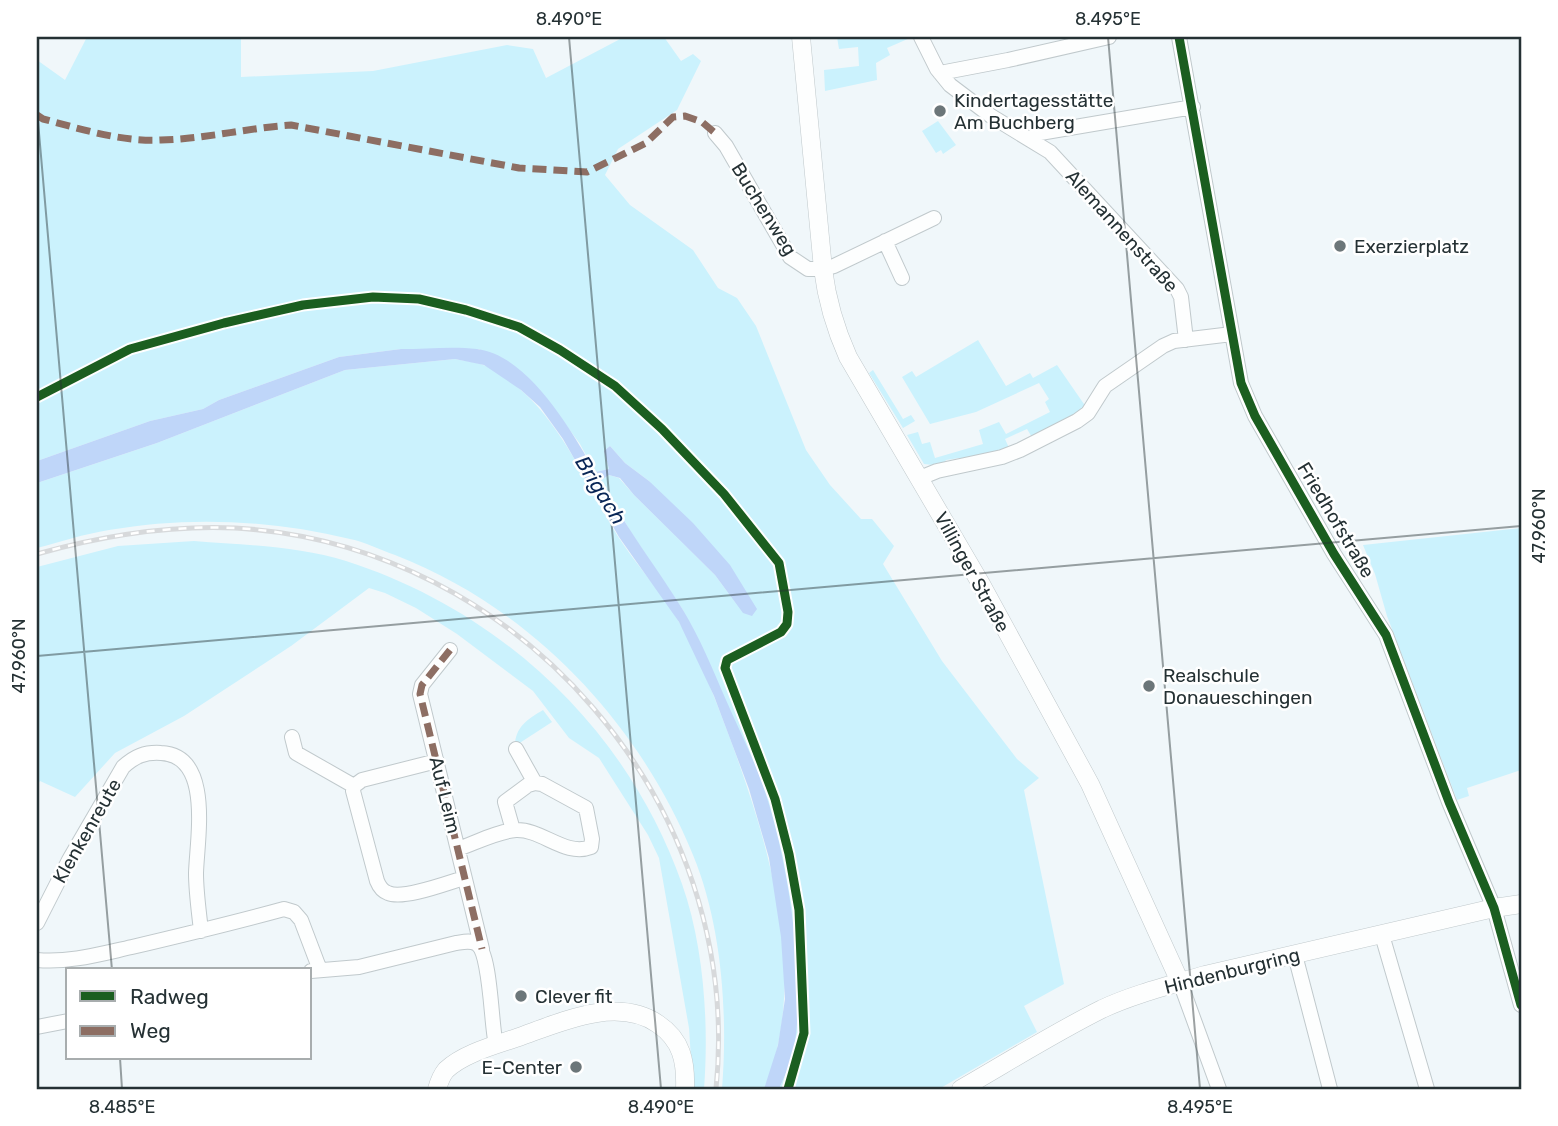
<svg xmlns="http://www.w3.org/2000/svg" width="1558" height="1126" viewBox="0 0 1558 1126" font-family="Rubik,sans-serif">
	<style>
		.green { fill: #cbf2fd }
		.water { fill: #bfd6f9 }
		.lines { fill: none; stroke-linecap: round; stroke-linejoin: round }
		.minor-casing { stroke: #c0c9cc; stroke-width: 16 }
		.major-casing { stroke: #c0c9cc; stroke-width: 19 }
		.minor { stroke: #fdfefe; stroke-width: 14 }
		.major { stroke: #fdfefe; stroke-width: 18 }
		.rail-casing { stroke: #d7d9db; stroke-width: 5 }
		.rail { stroke: #fff; stroke-width: 2.5; stroke-dasharray: 8; stroke-linecap: butt }
		.quiet { stroke: #8d6e63; stroke-width: 7; stroke-dasharray: 14 7; stroke-linecap: butt }
		.cycleway-casing { stroke: #fff; stroke-width: 13 }
		.cycleway { stroke: #1b5e20; stroke-width: 9 }
		.ticks { fill: none; stroke: #253134; stroke-width: 2; stroke-opacity: 0.45 }
		.poi-dot { fill: #6c7679; stroke: #fff; stroke-width: 2.5 }
		.labels { text-anchor: middle; dominant-baseline: central; stroke-width: 5; stroke-linejoin: round; paint-order: stroke }
		.poi-label { font-size: 19px; fill: #253134; stroke: #fff; text-anchor: start }
		.street-label { font-size: 19px; fill: #253134; stroke: #fff }
		.water-label { font-size: 21px; font-style: italic; fill: #092656; stroke: #fff }
		.neatline { fill: none; stroke: #253134; stroke-width: 2.5 }
		.ticks-label { font-size: 18px; text-anchor: middle; fill: #253134 }
	</style>
	<rect width="100%" height="100%" fill="#f0f7fa"/>
	<path class="green" d="M87,37h154v40l132,-6 134,-26 26,4 13,29 78,-41h40l17,24 12,-7 8,7 -24,49 -59,39 -13,26 25,30 63,45 25,38 19,10 19,28 50,124 24,35 31,34h11l22,27 -11,18 59,97 75,98 22,19 -15,12 40,194 -40,22 13,26 -98,57h-160l10,-22 -8,-213 -98,-244 -51,-76 -31,-54 8,-5 10,3 15,17 81,80 28,38 -94,-132 -24,-18 -15,-17 -6,5 5,18 -14,3 -15,-28 -22,-30 -79,-65h-78l-62,8 -120,43 -16,9 -53,12 -113,40v-401l28,20z
		M837,37h73v1l-23,10 3,7 -14,8 1,17 -52,11 -1,-21 35,-4 -1,-19 -19,2z
		M938,121l18,24 -13,9 -2,-4 -5,3 -14,-22z
		M978,340l28,46 24,-13 3,5 24,-13 29,42 -53,32 -6,-10 -22,10 5,11 -47,13 -4,-5 -13,2 -4,6 -18,-2 -17,-29 11,-3 4,12 8,-2 5,16 48,-14 -4,-14 20,-8 7,12 44,-22 -5,-10 4,-3 -10,-16 -63,29 -46,12 -28,-47 10,-6 4,6z
		M455,359c10,2 22,3 31,7 68,35 94,108 131,169 19,30 44,56 62,87 20,34 35,74 49,111 40,108 83,245 36,356h-42c6,-75 0,-164 -29,-234 -54,-133 -163,-248 -298,-300 -15,-5 -30,-13 -45,-16 -79,-19 -161,-23 -241,-9 -25,4 -49,12 -72,18v-65l120,-40 188,-73z
		M873,370l30,49 8,-4 4,6 -12,7 -34,-55z
		M1521,528v242l-54,18 2,8 -12,4 -70,-184 -12,-42 -12,-29z
		M194,541c50,4 104,5 152,20 156,50 282,169 336,323 22,62 27,140 22,205h-11l-4,-61 -30,-170 -11,-23 -49,-77 -30,-20 -36,-47 -76,-57 -41,-26 -31,-15 -16,-5 -78,58 -107,70 -69,37 -40,44 -35,-16 -3,5v-219l81,-21z
		M543,710l9,12 -37,24c0,-19 13,-27 28,-36z"/>
	<path class="water" d="M401,349c25,0 52,-3 76,0 51,6 95,82 118,123l14,-3 -5,-18 6,-5 15,17 24,18 44,42 37,42 27,44 -5,7 -9,-3 -28,-38 -81,-80 -14,-17 -11,-3 -8,5c23,46 55,86 82,130 17,28 30,60 43,90 12,28 26,55 36,83 24,66 42,181 34,251 -2,20 -9,38 -17,55h-15l14,-44 7,-46 -4,-62 -12,-79 -20,-69 -35,-93 -35,-74 -60,-85 -56,-98 -23,-32 -19,-17 -37,-25 -29,-6 -110,11 -188,73 -120,40v-22l113,-40 53,-12 16,-9 120,-43z"/>
	<g class="lines">
		<defs>
			<path id="minor" d="M921,37l16,32 13,16 41,31 59,36 127,137 4,8 5,43
				M1179,37l62,346 14,33 79,138 52,81 63,167 45,106 27,97
				M940,73l68,-13 101,-23
				M715,133l11,13 64,111 18,12h15l11,-3 100,-48
				M1029,139l11,-6 153,-26
				M885,241l17,37
				M920,478l17,-7 65,-14 18,-7 57,-29 11,-8 17,-27 58,-40 11,-5 58,-7
				M450,650l-28,35 -2,9 62,255
				M292,737l4,16 58,33
				M516,749l19,34
				M437,761l-75,19 -8,6 -1,5 24,90c2,5 5,10 11,12 15,7 59,-10 76,-15
				M458,849c17,-6 40,-18 58,-19 26,-1 49,27 75,17l1,-8 -6,-31 -44,-24 -7,-1 -7,2 -23,17 8,28
				M37,923l32,-63 54,-93c12,-11 22,-15 38,-14 52,2 36,86 35,120 0,19 3,39 5,58
				M1382,935l45,154
				M1295,955l35,134
				M37,960c32,3 63,-6 95,-13 51,-12 101,-24 152,-38l10,3 7,8 19,50
				M311,971l48,-4 97,-24c7,-1 15,-3 21,1 14,10 14,82 19,101
				M1180,982l39,107
				M37,1027l31,-6"/>
			<path id="major" d="M801,37l22,232c4,32 12,59 25,88l133,227 109,200 90,198
				M437,1089c2,-7 4,-13 9,-19 18,-17 50,-25 73,-33 42,-15 98,-41 139,-13 24,16 28,38 27,65
				M961,1089c47,-27 93,-56 141,-80 32,-15 69,-24 103,-34l289,-67 27,-4"/>
		</defs>
		<use href="#minor" class="minor-casing"/>
		<use href="#major" class="major-casing"/>
		<use href="#minor" class="minor"/>
		<use href="#major" class="major"/>
		<defs>
			<path id="rail" d="M37,554c64,-18 131,-29 198,-26 285,16 510,277 481,561"/>
		</defs>
		<use href="#rail" class="rail-casing"/>
		<use href="#rail" class="rail"/>
		<path class="quiet" d="M37,115l6,4c38,10 78,23 118,21 43,-1 87,-12 130,-15l228,43 68,4 59,-29 27,-26 12,-1 17,6 13,11
			M450,650l-28,35 -2,9 62,255"/>
		<defs>
			<path id="cycleway" d="M1179,37l62,346 14,33 79,138 52,81 63,167 45,106 27,97
				M37,397l93,-48 94,-26 79,-18 70,-8 46,2 47,11 53,17 41,23 55,36 47,43 62,65 55,69 9,49 -1,12 -6,8 -54,28 -2,8 50,131 14,55 10,56 5,123 -16,56"/>
		</defs>
		<use href="#cycleway" class="cycleway-casing"/>
		<use href="#cycleway" class="cycleway"/>
	</g>
	<path class="ticks" d="M569,37l92,1052M1108,37l92,1052M37,110l75,860M37,656l1484,-130M120,1058l2,31"/>
	<g class="poi-dot">
		<circle cx="940" cy="111" r="7"/>
		<circle cx="1340" cy="246" r="7"/>
		<circle cx="1149" cy="686" r="7"/>
		<circle cx="521" cy="996" r="7"/>
		<circle cx="576" cy="1067" r="7"/>
	</g>
	<g class="labels">
		<g class="poi-label">
			<text x="954" y="100">Kindertagesstätte<tspan x="954" dy="22">Am Buchberg</tspan></text>
			<text x="1354" y="246">Exerzierplatz</text>
			<text x="1163" y="675">Realschule<tspan x="1163" dy="22">Donaueschingen</tspan></text>
			<text x="535" y="996">Clever fit</text>
			<text x="562" y="1067" text-anchor="end">E-Center</text>
		</g>
		<g class="street-label">
			<text transform="translate(764 209) rotate(58)">Buchenweg</text>
			<text transform="translate(1122 231) rotate(48)">Alemannenstraße</text>
			<text transform="translate(1336 520) rotate(59)">Friedhofstraße</text>
			<text transform="translate(972 572) rotate(61)">Villinger Straße</text>
			<text transform="translate(445 795) rotate(76)">Auf Leim</text>
			<text transform="translate(87 831) rotate(-60)">Klenkenreute</text>
			<text transform="translate(1232 971) rotate(-14)">Hindenburgring</text>
		</g>
		<g class="water-label">
			<text transform="translate(601 490) rotate(58)">Brigach</text>
		</g>
	</g>
	<rect width="1558" height="1126" fill="none" stroke="#ffffff" stroke-width="77"/>
	<rect x="66" y="968" width="245" height="91" fill="#ffffff" stroke="#a8adae" stroke-width="2"/>
	<rect x="80" y="991" width="35" height="10" fill="#1b5e20" stroke="#a8adae" stroke-width="2"/>
	<text x="130" y="1004" font-size="21" fill="#253134">Radweg</text>
	<rect x="80" y="1026" width="35" height="10" fill="#8d6e63" stroke="#a8adae" stroke-width="2"/>
	<text x="130" y="1038" font-size="21" fill="#253134">Weg</text>
	<rect x="38" y="38" width="1482" height="1050" class="neatline"/>
	<g class="ticks-label">
		<text x="569" y="25">8.490°E</text>
		<text x="1108" y="25">8.495°E</text>
		<text transform="translate(1539 526) rotate(-90)" y="6">47.960°N</text>
		<text transform="translate(19 656) rotate(-90)" y="6">47.960°N</text>
		<text x="122" y="1113">8.485°E</text>
		<text x="661" y="1113">8.490°E</text>
		<text x="1200" y="1113">8.495°E</text>
	</g>
</svg>
